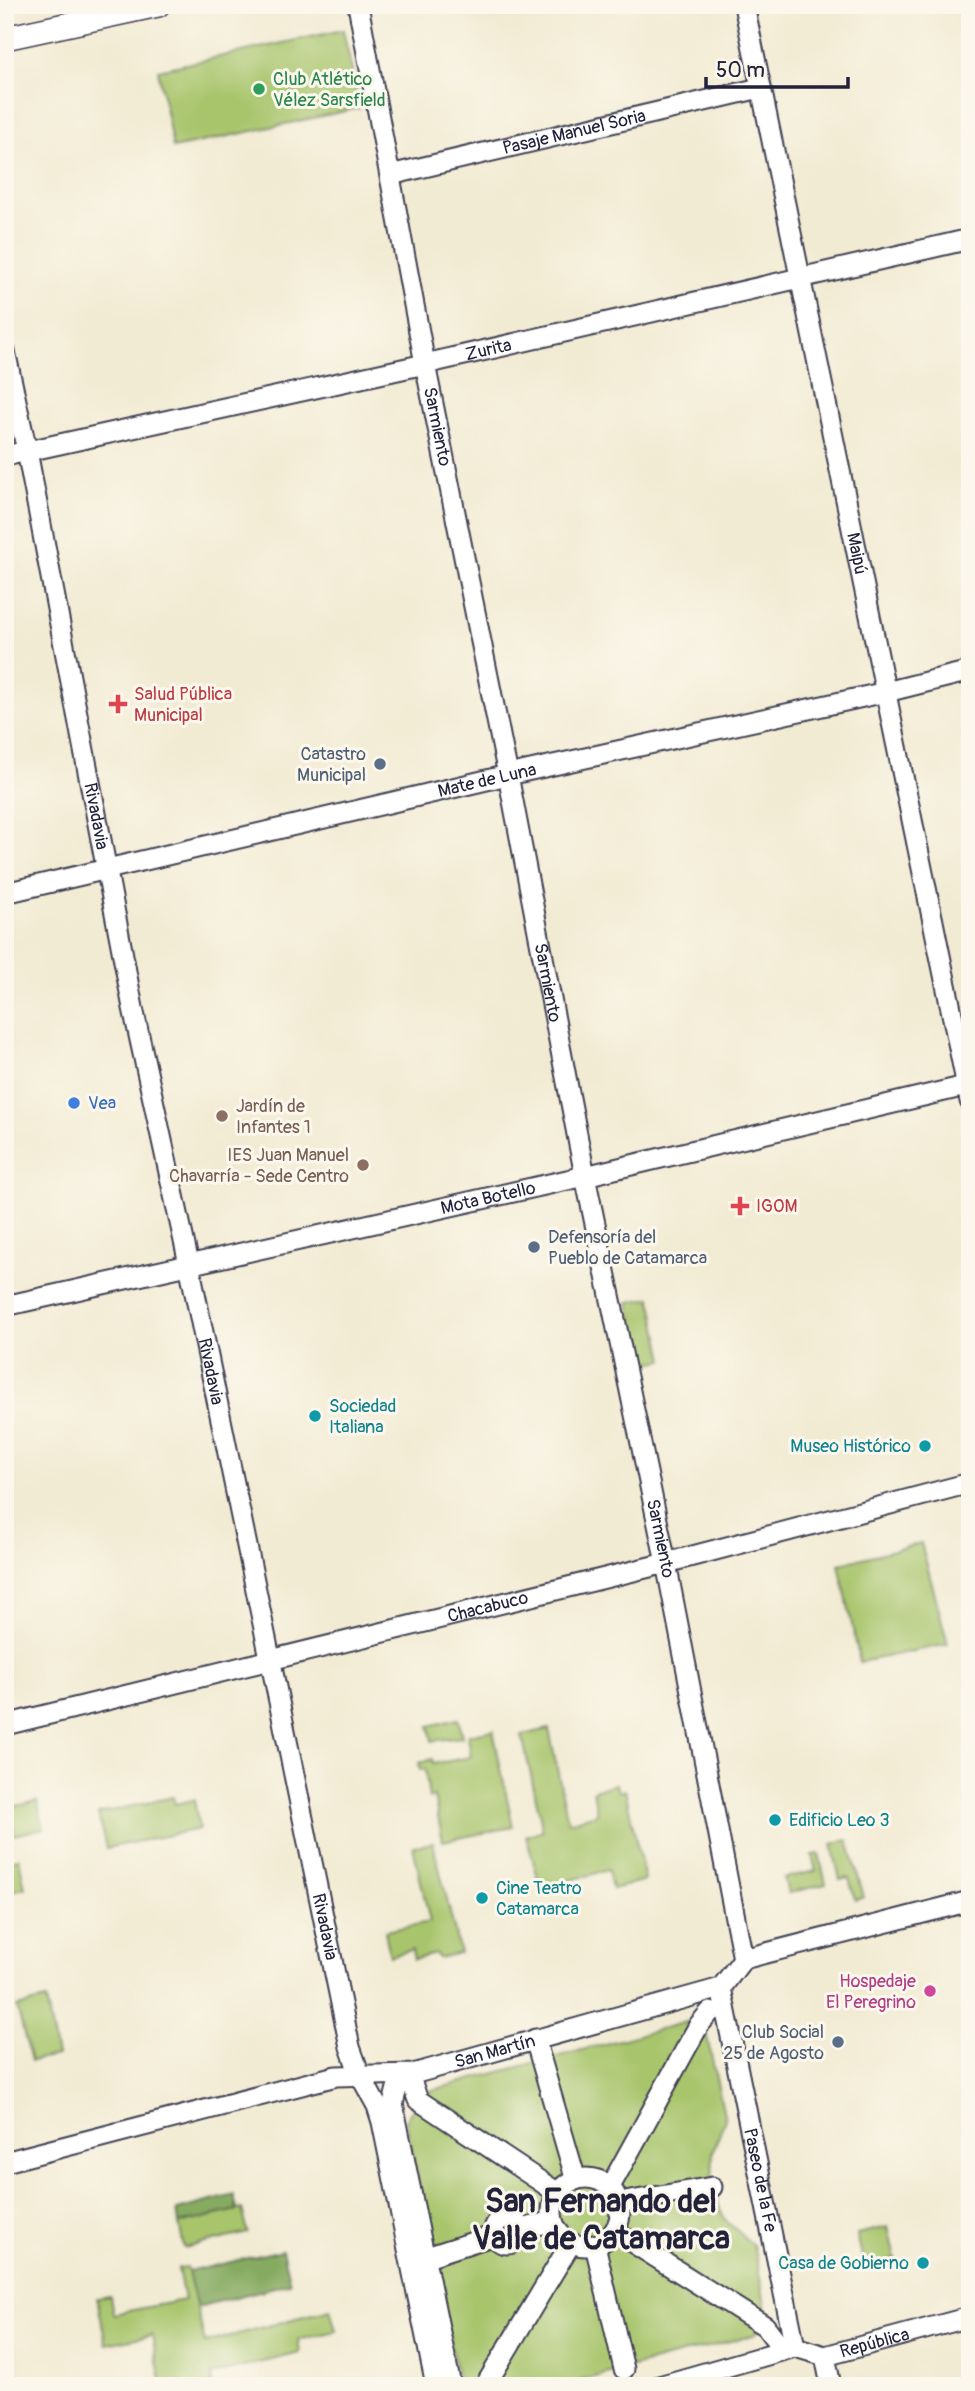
<svg xmlns="http://www.w3.org/2000/svg" width="975" height="2391" viewBox="0 0 975 2391" font-family="Pangolin,sans-serif">
	<style>
		.green { fill: #a8c56c; stroke: #657454; stroke-width: 2 }
		.forest { fill: #86aa60; stroke: #54664e; stroke-width: 2 }
		.lines { fill: none; stroke-linecap: round; stroke-linejoin: round }
		.minor-casing { stroke: #414052; stroke-width: 23 }
		.major-casing { stroke: #414052; stroke-width: 26 }
		.minor { stroke: #fff; stroke-width: 19 }
		.major { stroke: #fff; stroke-width: 23 }
		.leisure-dot { fill: #2e9e5b; stroke: #fbf7ec; stroke-width: 2.5 }
		.health-dot { fill: #e0444e; stroke: #fbf7ec; stroke-width: 2.5 }
		.service-dot { fill: #5c6f8a; stroke: #fbf7ec; stroke-width: 2.5 }
		.shop-dot { fill: #3f7fe0; stroke: #fbf7ec; stroke-width: 2.5 }
		.education-dot { fill: #8d6e63; stroke: #fbf7ec; stroke-width: 2.5 }
		.culture-dot { fill: #0f9aa8; stroke: #fbf7ec; stroke-width: 2.5 }
		.hotel-dot { fill: #d1479c; stroke: #fbf7ec; stroke-width: 2.5 }
		.labels { text-anchor: middle; dominant-baseline: central; stroke-width: 6; stroke-linejoin: round; paint-order: stroke }
		.leisure-label { font-size: 18px; fill: #27864d; stroke: #fbf7ec; text-anchor: start }
		.street-label { font-size: 18px; fill: #22223b; stroke: #fbf7ec }
		.health-label { font-size: 18px; fill: #be3a42; stroke: #fbf7ec; text-anchor: start }
		.service-label { font-size: 18px; fill: #4e5e75; stroke: #fbf7ec; text-anchor: end }
		.shop-label { font-size: 18px; fill: #366cbe; stroke: #fbf7ec; text-anchor: start }
		.education-label { font-size: 18px; fill: #785e54; stroke: #fbf7ec; text-anchor: start }
		.culture-label { font-size: 18px; fill: #0d838f; stroke: #fbf7ec; text-anchor: start }
		.hotel-label { font-size: 18px; fill: #b23c85; stroke: #fbf7ec; text-anchor: end }
		.town-label { font-size: 32px; font-weight: bold; fill: #22223b; stroke: #fbf7ec }
	</style>
	<rect width="100%" height="100%" fill="#fbf7ec"/>
	<filter id="ink" filterUnits="userSpaceOnUse"><feTurbulence type="fractalNoise" baseFrequency=".0143" numOctaves="2"/><feDisplacementMap in="SourceGraphic" scale="14" xChannelSelector="R" yChannelSelector="G"/><feConvolveMatrix kernelMatrix="1 2 1 2 8 2 1 2 1" color-interpolation-filters="sRGB"/></filter>
	<filter id="wash" filterUnits="userSpaceOnUse"><feTurbulence type="fractalNoise" baseFrequency=".00686" numOctaves="4" result="noise"/><feDisplacementMap in="SourceGraphic" scale="28" xChannelSelector="R" yChannelSelector="G"/><feGaussianBlur stdDeviation="1.57" result="paint"/><feColorMatrix in="noise" values="0 0 0 0 0 0 0 0 0 0 0 0 0 0 0 0 0 1.4 0 .05"/><feComposite in="paint" operator="in"/></filter>
	<g filter="url(#wash)">
		<rect width="100%" height="100%" fill="#f2ebd3"/>
		<path class="green" d="M343,30l17,78 -187,40 -15,-78z
			M651,1298l13,62 -23,4 -12,-62z
			M921,1543l27,101 -88,18 -21,-98z
			M458,1719l4,18 -30,4 -3,-15z
			M549,1729l19,93 29,-8 -4,-24 23,-6 2,8 7,-2 20,90 -33,9 -4,-19 -67,18 -15,-52 17,-6 -21,-95z
			M493,1730l20,97 -70,14 -9,-44 -5,1 -4,-29 -5,1 -1,-7 13,-4 1,5 38,-7 -3,-22z
			M173,1797l2,7 19,-4 5,29 -93,19 -8,-34z
			M37,1801l7,27 -30,7 -6,-27z
			M848,1840l16,57 -9,3 -6,-22 -9,2 -8,-36z
			M433,1843l27,110 -22,5 -2,-4 -22,5 -2,-9 -22,6 -5,-25 45,-9 -17,-76z
			M819,1854l7,30 -38,9 -4,-15 32,-7 -4,-16z
			M19,1858l6,30 -20,4v-31z
			M46,2000l11,56 -26,5 -14,-54z
			M690,2021l16,11 19,87 -12,33 -1,35 12,32 29,26 13,63 -1,18 -12,9 -192,51h-102l-53,-266 12,-20 15,-10z
			M242,2209l6,24 -64,15 -5,-24z
			M888,2227l7,32 -31,7 -7,-32z
			M187,2267l18,76 125,-34 6,22 -38,9 2,13 -89,22 2,11h-51l-10,-51 -46,9 -9,-46 13,-2 3,18 71,-14 -6,-32z"/>
		<path class="forest" d="M234,2195l3,15 -58,14 -2,-14z
			M282,2250l8,33 -93,24 -9,-35z"/>
	</g>
	<g filter="url(#ink)">
		<g class="lines">
			<defs>
				<g id="minor">
					<path id="s1" d="M358,5l67,359 83,411 77,401 81,387 77,396"/>
					<path id="s2" d="M744,5l226,1096"/>
					<path id="s3" d="M390,175l370,-87"/>
					<path id="s4" d="M5,351l22,100 106,557 56,256 161,783 10,28 17,31 5,16 54,264"/>
					<path id="s5" d="M5,456l420,-92 545,-125"/>
					<path id="s6" d="M5,893l503,-118 378,-83 84,-21"/>
					<path id="s7" d="M5,1306l580,-130 385,-91"/>
					<path id="s8" d="M5,1725l661,-162 304,-80"/>
					<path id="s9" d="M721,1988l74,359"/>
					<path d="M535,2039l41,141"/>
					<path d="M413,2074l-16,14 -4,16 58,282"/>
					<path d="M413,2086l5,14 140,93"/>
					<path id="s10" d="M5,2162l331,-86 77,-2 308,-86 22,-29 227,-58"/>
					<circle cx="586" cy="2212" r="34"/>
					<path d="M610,2187l89,-162 11,-13"/>
					<path d="M619,2203l93,-16"/>
					<circle cx="507" cy="2231" r="13"/>
					<path d="M519,2230l34,-9"/>
					<path d="M614,2231l151,95 13,17"/>
					<path d="M595,2245l29,124"/>
					<path d="M433,2255l62,-20"/>
					<path d="M825,2356l6,30"/>
					<path d="M485,2386l86,-143"/>
					<path id="s11" d="M659,2386l136,-39 30,9 145,-39"/>
				</g>
				<path id="major" d="M5,38l153,-33"/>
			</defs>
			<use href="#minor" class="minor-casing"/>
			<use href="#major" class="major-casing"/>
			<use href="#minor" class="minor"/>
			<use href="#major" class="major"/>
		</g>
	</g>
	<circle class="leisure-dot" cx="259" cy="89" r="7"/>
	<g class="health-dot">
		<path d="M114.5 693.5h7v7h7v7h-7v7h-7v-7h-7v-7h7z"/>
		<path d="M736.5 1195.5h7v7h7v7h-7v7h-7v-7h-7v-7h7z"/>
	</g>
	<g class="service-dot">
		<circle cx="380" cy="764" r="7"/>
		<circle cx="534" cy="1247" r="7"/>
		<circle cx="838" cy="2042" r="7"/>
	</g>
	<circle class="shop-dot" cx="74" cy="1103" r="7"/>
	<g class="education-dot">
		<circle cx="222" cy="1116" r="7"/>
		<circle cx="363" cy="1165" r="7"/>
	</g>
	<g class="culture-dot">
		<circle cx="315" cy="1416" r="7"/>
		<circle cx="925" cy="1446" r="7"/>
		<circle cx="775" cy="1820" r="7"/>
		<circle cx="482" cy="1898" r="7"/>
		<circle cx="923" cy="2263" r="7"/>
	</g>
	<circle class="hotel-dot" cx="930" cy="1991" r="7"/>
	<g class="labels">
		<g class="leisure-label">
			<text x="273" y="79">Club Atlético<tspan x="273" dy="21">Vélez Sarsfield</tspan></text>
		</g>
		<g class="street-label">
			<text stroke="none"><textPath href="#s3" startOffset="189">Pasaje Manuel Soria</textPath></text>
			<text stroke="none"><textPath href="#s5" startOffset="495">Zurita</textPath></text>
			<text stroke="none"><textPath href="#s1" startOffset="429">Sarmiento</textPath></text>
			<text stroke="none"><textPath href="#s2" startOffset="560">Maipú</textPath></text>
			<text stroke="none"><textPath href="#s6" startOffset="495">Mate de Luna</textPath></text>
			<text stroke="none"><textPath href="#s4" startOffset="474">Rivadavia</textPath></text>
			<text stroke="none"><textPath href="#s1" startOffset="996">Sarmiento</textPath></text>
			<text stroke="none"><textPath href="#s7" startOffset="495">Mota Botello</textPath></text>
			<text stroke="none"><textPath href="#s4" startOffset="1041">Rivadavia</textPath></text>
			<text stroke="none"><textPath href="#s1" startOffset="1563">Sarmiento</textPath></text>
			<text stroke="none"><textPath href="#s8" startOffset="497">Chacabuco</textPath></text>
			<text stroke="none"><textPath href="#s4" startOffset="1608">Rivadavia</textPath></text>
			<text stroke="none"><textPath href="#s10" startOffset="504">San Martín</textPath></text>
			<text stroke="none"><textPath href="#s9" startOffset="196">Paseo de la Fe</textPath></text>
			<text stroke="none"><textPath href="#s11" startOffset="224">República</textPath></text>
		</g>
		<g class="health-label">
			<text x="134" y="694">Salud Pública<tspan x="134" dy="21">Municipal</tspan></text>
			<text x="756" y="1206">IGOM</text>
		</g>
		<g class="service-label">
			<text x="366" y="754">Catastro<tspan x="366" dy="21">Municipal</tspan></text>
			<text x="548" y="1237" text-anchor="start">Defensoría del<tspan x="548" dy="21">Pueblo de Catamarca</tspan></text>
			<text x="824" y="2032">Club Social<tspan x="824" dy="21">25 de Agosto</tspan></text>
		</g>
		<g class="shop-label">
			<text x="88" y="1103">Vea</text>
		</g>
		<g class="education-label">
			<text x="236" y="1106">Jardín de<tspan x="236" dy="21">Infantes 1</tspan></text>
			<text x="349" y="1155" text-anchor="end">IES Juan Manuel<tspan x="349" dy="21">Chavarría - Sede Centro</tspan></text>
		</g>
		<g class="culture-label">
			<text x="329" y="1406">Sociedad<tspan x="329" dy="21">Italiana</tspan></text>
			<text x="911" y="1446" text-anchor="end">Museo Histórico</text>
			<text x="789" y="1820">Edificio Leo 3</text>
			<text x="496" y="1888">Cine Teatro<tspan x="496" dy="21">Catamarca</tspan></text>
			<text x="909" y="2263" text-anchor="end">Casa de Gobierno</text>
		</g>
		<g class="hotel-label">
			<text x="916" y="1981">Hospedaje<tspan x="916" dy="21">El Peregrino</tspan></text>
		</g>
		<g class="town-label">
			<text x="601" y="2202">San Fernando del<tspan x="601" dy="37">Valle de Catamarca</tspan></text>
		</g>
	</g>
	<rect width="975" height="2391" fill="none" stroke="#fbf7ec" stroke-width="28"/>
	<path d="M706 77v10h142v-10" fill="none" stroke="#22223b" stroke-width="3.5"/>
	<text x="716" y="77" font-size="21" fill="#22223b" stroke="#fbf7ec" stroke-width="5" paint-order="stroke">50 m</text>
</svg>
